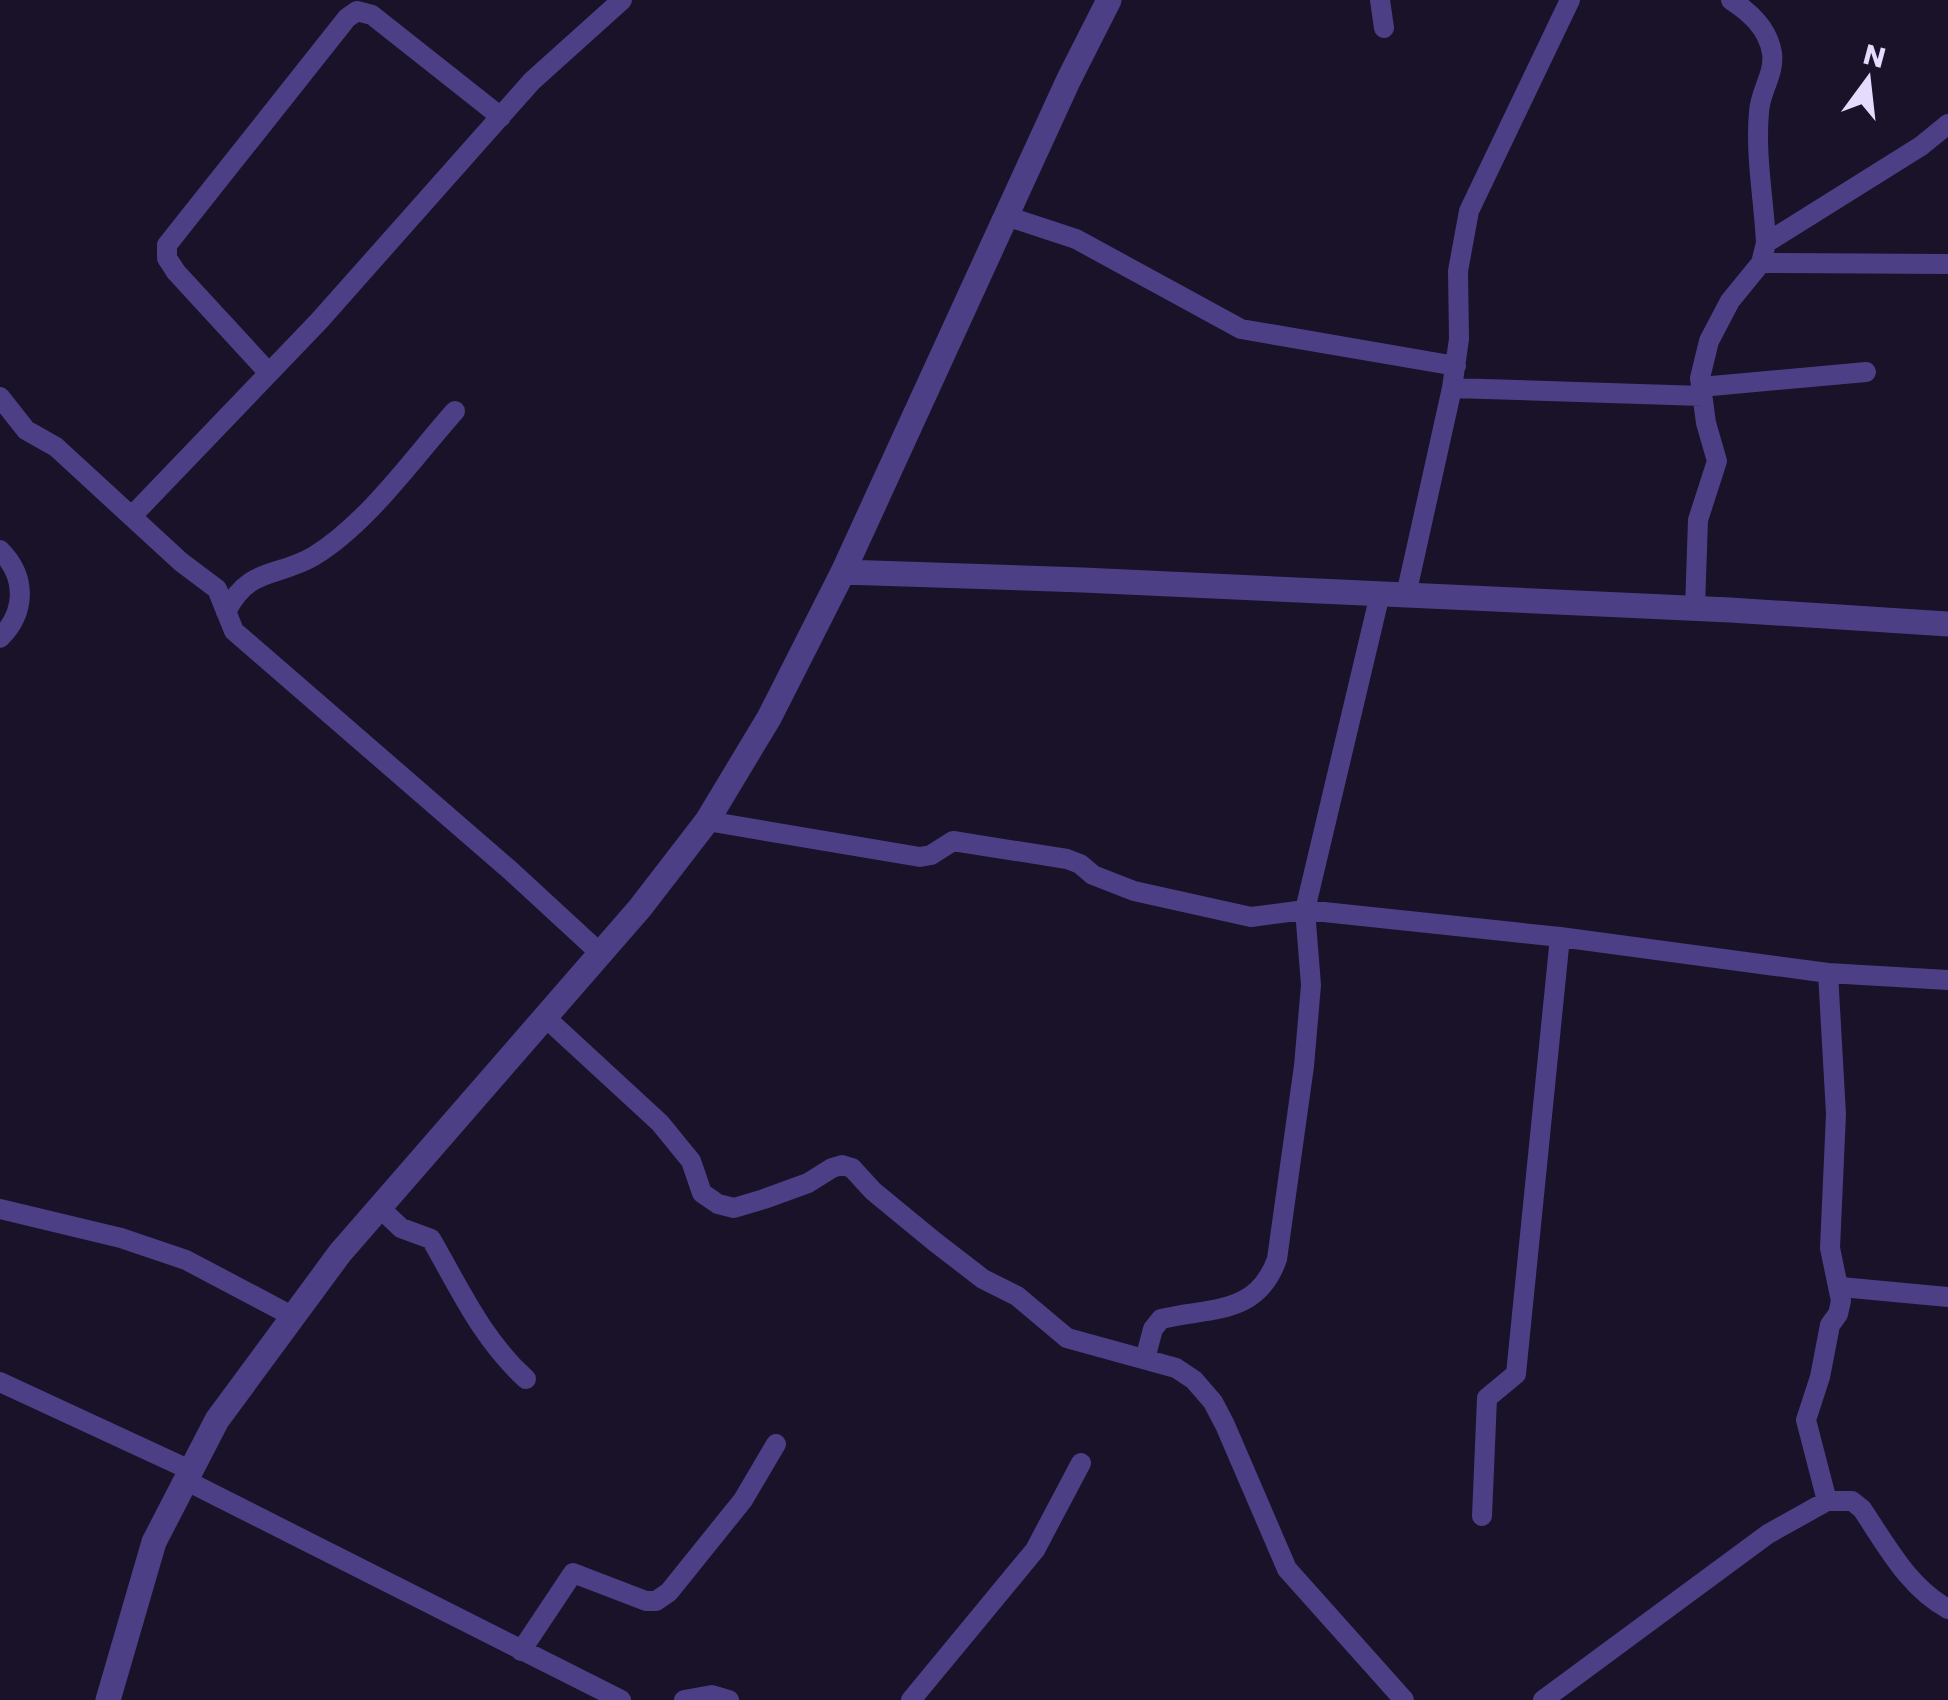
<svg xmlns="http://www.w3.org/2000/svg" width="1948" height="1700" viewBox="0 0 1948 1700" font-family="Poppins,sans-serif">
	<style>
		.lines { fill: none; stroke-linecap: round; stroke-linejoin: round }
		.minor { stroke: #4c3f85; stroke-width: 20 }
		.tertiary { stroke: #4c3f85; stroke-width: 25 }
	</style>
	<rect width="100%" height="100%" fill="#191228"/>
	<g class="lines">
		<path class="minor" d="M1380,0l4,28
			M1006,216l70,23 165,90 215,37
			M1766,243l155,-97 27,-22
			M1761,263l187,1
			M269,373l-93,-101 -9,-14v-13l180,-227 10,-7 15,4 129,102
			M1701,387l165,-15
			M1452,388l250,8
			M0,397l26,33 30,17 125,115 36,27 17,42 277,240 90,83
			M132,516l187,-195 213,-240 90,-81
			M0,550c27,27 26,62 0,88
			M1406,595l46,-207 7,-49 -1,-68 11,-60 101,-211
			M1695,608l3,-88 19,-59 -11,-38 -6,-45 9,-37 21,-40 31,-38 5,-20c-2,-43 -11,-87 -7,-131 1,-21 16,-38 13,-59 -4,-24 -21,-40 -41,-53
			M226,612c23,-46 51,-34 88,-56 54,-33 99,-98 141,-145
			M707,821l213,36 11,-2 22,-14 114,18 13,5 13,11 41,16 117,26 54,-7 255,27 268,36 120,7
			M546,1018l114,105 31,38 11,32 16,11 16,4 30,-9 44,-16 24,-15 10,-3 10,3 21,23 62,51 48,37 34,17 50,42 109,30 18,12 19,22 12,23 62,144 117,131
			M380,1208l21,20 30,11c29,50 51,100 95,140
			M0,1209l121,29 65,22 106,56
			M1841,1287l107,10
			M1145,1359l8,-30 8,-10c49,-12 96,-3 116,-60l27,-193 7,-81 -6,-75 75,-316
			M0,1382l190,88
			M185,1480l436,220
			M1827,1501l-21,-81 14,-43 10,-52 8,-11 3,-13 -11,-53 6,-134 -8,-141
			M1482,1516l5,-118 29,-24 44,-437
			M521,1651l52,-78 73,28h10l13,-9 74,-92 33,-56
			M684,1700l28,-5 17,5
			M911,1700l124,-150 46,-87
			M1543,1700l225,-166 59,-33h25l10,8c25,37 46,78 86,100"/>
		<path class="tertiary" d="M843,572l240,8 647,30 218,14
			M108,1700l46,-158 63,-122 123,-167 300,-345 67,-87 62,-103 74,-146 226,-493 40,-79"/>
	</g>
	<g transform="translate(1868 80) rotate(15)" stroke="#191228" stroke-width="8" paint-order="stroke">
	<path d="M0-8L18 38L0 25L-18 38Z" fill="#e4dbfd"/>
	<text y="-15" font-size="28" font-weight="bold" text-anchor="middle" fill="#e4dbfd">N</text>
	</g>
</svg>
